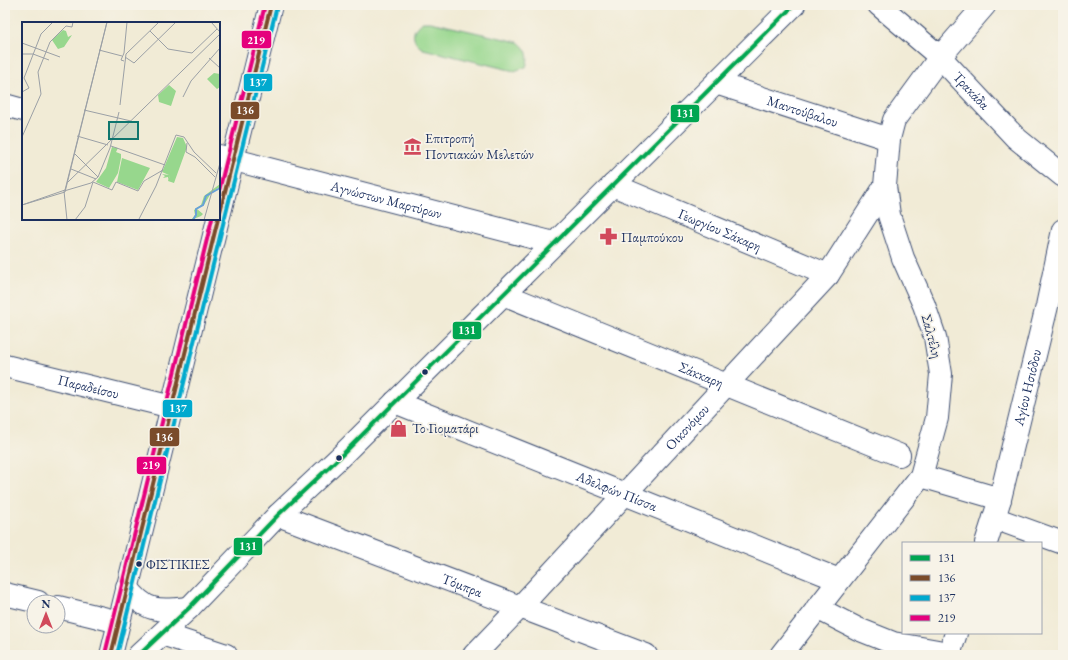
<svg xmlns="http://www.w3.org/2000/svg" width="1068" height="660" viewBox="0 0 1068 660" font-family="'EB Garamond',serif">
	<style>
		.green { fill: #97d78d; stroke: #598376 }
		.lines { fill: none; stroke-linecap: round; stroke-linejoin: round }
		.minor-casing { stroke: #3b4b70; stroke-width: 24 }
		.minor { stroke: #fff; stroke-width: 22 }
		.bus-1-casing { stroke: #f7f3e8; stroke-width: 7 }
		.bus-2-casing { stroke: #f7f3e8; stroke-width: 7 }
		.bus-3-casing { stroke: #f7f3e8; stroke-width: 7 }
		.bus-4-casing { stroke: #f7f3e8; stroke-width: 7 }
		.bus-1 { stroke: #00a651; stroke-width: 4 }
		.bus-2 { stroke: #7a4b2a; stroke-width: 4 }
		.bus-3 { stroke: #00a9ce; stroke-width: 4 }
		.bus-4 { stroke: #e5007d; stroke-width: 4 }
		.bus-dot { fill: #1b2f5e; stroke: #f7f3e8; stroke-width: 1.5 }
		.labels { text-anchor: middle; dominant-baseline: central; stroke-width: 3.5; stroke-linejoin: round; paint-order: stroke }
		.bus-label { font-size: 13px; fill: #1b2f5e; stroke: #f7f3e8; text-anchor: start }
		.street-label { font-size: 14px; fill: #1b2f5e; stroke: #f7f3e8 }
		.poi-label { font-size: 14px; fill: #1b2f5e; stroke: #f7f3e8; text-anchor: start }
		.inset-river { fill: none; stroke: #68a1d7; stroke-width: 2 }
		.inset-road { fill: none; stroke: #9ba0a6; stroke-width: 1 }
		.view { fill: #0f766e; fill-opacity: 0.15; stroke: #0f766e; stroke-width: 2 }
		.inset-edge { fill: none; stroke: #1b2f5e; stroke-width: 2 }
		.line-badge { stroke: #f7f3e8; stroke-width: 1.5 }
		.badge-label { font-size: 11px; text-anchor: middle; font-weight: bold; fill: #fff }
	</style>
	<rect width="100%" height="100%" fill="#f7f3e8"/>
	<filter id="ink" filterUnits="userSpaceOnUse"><feTurbulence type="fractalNoise" baseFrequency=".025" numOctaves="2"/><feDisplacementMap in="SourceGraphic" scale="8" xChannelSelector="R" yChannelSelector="G"/><feConvolveMatrix kernelMatrix="1 2 1 2 8 2 1 2 1" color-interpolation-filters="sRGB"/></filter>
	<filter id="wash" filterUnits="userSpaceOnUse"><feTurbulence type="fractalNoise" baseFrequency=".012" numOctaves="4" result="noise"/><feDisplacementMap in="SourceGraphic" scale="16" xChannelSelector="R" yChannelSelector="G"/><feGaussianBlur stdDeviation="0.9" result="paint"/><feColorMatrix in="noise" values="0 0 0 0 0 0 0 0 0 0 0 0 0 0 0 0 0 1.4 0 .05"/><feComposite in="paint" operator="in"/></filter>
	<g filter="url(#wash)">
		<rect width="100%" height="100%" fill="#f1ebd6"/>
		<path class="green" d="M423,22h7l88,20c9,7 12,14 8,25l-12,4 -91,-22c-12,-7 -13,-20 0,-27z"/>
	</g>
	<g filter="url(#ink)">
		<g class="lines">
			<defs>
				<g id="minor">
					<path id="s1" d="M879,5l61,52 76,81 47,38"/>
					<path id="s2" d="M716,83l173,56"/>
					<path d="M5,105l18,5"/>
					<path id="s3" d="M219,156l335,87"/>
					<path id="s4" d="M613,185l215,90"/>
					<path d="M219,216l52,-211"/>
					<path id="s5" d="M503,294l396,161"/>
					<path id="s6" d="M5,366l167,41"/>
					<path id="s7" d="M395,402l444,178"/>
					<path d="M921,476l79,23"/>
					<path id="s8" d="M278,515l368,140"/>
					<path d="M994,518l69,25"/>
					<path id="s9" d="M986,543l14,-44 47,-193 16,-76"/>
					<path d="M127,587c19,26 32,24 62,21"/>
					<path d="M5,594l33,8"/>
					<path d="M58,607l61,15"/>
					<path d="M817,608l41,21 35,14 56,10"/>
					<path d="M162,634l64,21"/>
					<path d="M111,655l107,-436"/>
					<path d="M139,655l50,-47 89,-93 62,-58 454,-452"/>
					<path id="s10" d="M474,655l46,-48 308,-332 57,-89"/>
					<path d="M781,655l140,-179 16,-58 4,-44 -6,-37 -11,-32 -21,-47 -14,-43 -4,-29 4,-47 5,-19 46,-63 45,-52"/>
					<path d="M949,655l7,-22"/>
				</g>
			</defs>
			<use href="#minor" class="minor-casing"/>
			<use href="#minor" class="minor"/>
			<defs>
				<path id="bus-1" d="M139,655l50,-47 89,-93 62,-58 454,-452"/>
				<path id="bus-2" d="M219,216l52,-211
					M111,655l107,-436"/>
				<path id="bus-3" d="M225,217l52,-211
					M117,655l107,-435"/>
				<path id="bus-4" d="M219,191l46,-186
					M105,654l107,-435"/>
			</defs>
			<use href="#bus-1" class="bus-1-casing"/>
			<use href="#bus-2" class="bus-2-casing"/>
			<use href="#bus-3" class="bus-3-casing"/>
			<use href="#bus-4" class="bus-4-casing"/>
			<use href="#bus-1" class="bus-1"/>
			<use href="#bus-2" class="bus-2"/>
			<use href="#bus-3" class="bus-3"/>
			<use href="#bus-4" class="bus-4"/>
		</g>
	</g>
	<defs>
		<symbol id="museum-bare" viewBox="-9 -9 18 18"><path d="M0-6L6-3V-2H-6V-3ZM-5-1h2V3h-2ZM-1-1h2V3h-2ZM3-1h2V3H3ZM-6 4H6V6H-6Z" fill="#d1495b" stroke="#f7f3e8" stroke-width="2.5" paint-order="stroke"/></symbol>
		<symbol id="pharmacy-bare" viewBox="-9 -9 18 18"><path d="M-2-6h4v4h4v4h-4v4h-4v-4h-4v-4h4Z" fill="#d1495b" stroke="#f7f3e8" stroke-width="2.5" paint-order="stroke"/></symbol>
		<symbol id="shop-bare" viewBox="-9 -9 18 18"><path d="M-5-2.5h2.3a2.7 3.5 0 0 1 5.4 0H5L5.5 6h-11ZM-1.5-2.5h3a1.5 2.3 0 0 0-3 0Z" fill="#d1495b" stroke="#f7f3e8" stroke-width="2.5" paint-order="stroke"/></symbol>
	</defs>
	<g fill-rule="evenodd">
		<use href="#museum-bare" x="400" y="134" width="25" height="25"/>
		<use href="#pharmacy-bare" x="596" y="224" width="25" height="25"/>
		<use href="#shop-bare" x="386" y="416" width="25" height="25"/>
	</g>
	<g class="bus-dot">
		<circle cx="425" cy="372" r="3.5"/>
		<circle cx="339" cy="458" r="3.5"/>
		<circle cx="139" cy="564" r="3.5"/>
	</g>
	<g class="labels">
		<g class="bus-label">
			<text x="146" y="564">ΦΙΣΤΙΚΙΕΣ</text>
		</g>
		<g class="street-label">
			<text stroke="none"><textPath href="#s1" startOffset="126">Τρακάδα</textPath></text>
			<text stroke="none"><textPath href="#s2" startOffset="91">Μαντούβαλου</textPath></text>
			<text stroke="none"><textPath href="#s3" startOffset="173">Αγνώστων Μαρτύρων</textPath></text>
			<text stroke="none"><textPath href="#s4" startOffset="116">Γεωργίου Σάκαρη</textPath></text>
			<text transform="translate(932 336) rotate(75)">Σαλτέλη</text>
			<text stroke="none"><textPath href="#s5" startOffset="214">Σάκκαρη</textPath></text>
			<text stroke="none"><textPath href="#s6" startOffset="86">Παραδείσου</textPath></text>
			<text stroke="none"><textPath href="#s9" startOffset="161">Αγίου Ησιόδου</textPath></text>
			<text stroke="none"><textPath href="#s10" startOffset="312">Οικονόμου</textPath></text>
			<text stroke="none"><textPath href="#s7" startOffset="239">Αδελφών Πίσσα</textPath></text>
			<text stroke="none"><textPath href="#s8" startOffset="197">Τόμπρα</textPath></text>
		</g>
		<g class="poi-label">
			<text x="425" y="138">Επιτροπή<tspan x="425" dy="16">Ποντιακών Μελετών</tspan></text>
			<text x="621" y="237">Παμπούκου</text>
			<text x="412" y="428">Το Γιοματάρι</text>
		</g>
	</g>
	<g transform="translate(22 22)">
		<rect width="198" height="198" fill="#f1ebd6"/>
		<path d="M41,8l3,1 2,6 4,-2 -8,12 -6,2 -6,-9zM192,51l6,1v13l-3,2 -10,-10zM147,63l7,6 -5,15 -12,-4 -1,-7zM155,115l6,1 4,9 -13,36 -6,-2 2,-6 -2,5v-3l-5,1 2,-2 -3,-2 7,1 -7,-3zM90,125l6,1 -2,4 5,2v4l-3,15 -9,15 -13,-6 10,-14zM100,136l28,10 -12,22 -21,-8zM198,162v6l-2,-2 -7,5 -7,12 -7,4 6,5 -2,2 -10,4 4,-5 -1,-5 7,-5 3,-9z" fill="#97d78d"/>
		<path class="inset-river" d="M171,198l3,-5v-6l7,-4 3,-9 14,-8"/>
		<path class="inset-road" d="M189,0l9,10M128,9l18,18 24,4M0,21l38,14M77,28l23,6M170,31l25,-24M0,32h11l16,6M103,35l9,6 42,-41M187,36l11,10M102,39l-3,-1 3,-7 3,-31M0,70l7,-4 -5,-10 17,-44 12,-12M161,75l8,-16 29,-33M98,83l6,-51 33,-32M62,88l47,11M55,114l31,9M0,115l19,-43 -3,-22 12,-30 16,-16 6,1 1,-5M165,121l-1,9 9,5 20,20M89,124l54,19M52,131l24,24M49,147l25,10M46,160l152,-148M71,160l19,8 4,-8 22,9 6,-10 19,-11M0,183l43,-13 42,-170M0,183l43,-15 42,-168M117,197l17,-33 20,-51 8,2 10,15 22,21M45,198l-3,-29 27,-8 7,-6 12,-29 9,-36M53,198l10,-13 8,-25M182,198l16,-57"/>
		<path class="view" d="M87,100h29v17h-29z"/>
		<rect width="198" height="198" class="inset-edge"/>
	</g>
	<g class="line-badge">
		<rect x="241" y="30" width="31" height="19" rx="4" fill="#e5007d"/>
		<rect x="243" y="73" width="30" height="19" rx="4" fill="#00a9ce"/>
		<rect x="230" y="101" width="30" height="19" rx="4" fill="#7a4b2a"/>
		<rect x="670" y="104" width="30" height="19" rx="4" fill="#00a651"/>
		<rect x="452" y="321" width="30" height="19" rx="4" fill="#00a651"/>
		<rect x="162" y="399" width="31" height="19" rx="4" fill="#00a9ce"/>
		<rect x="149" y="427" width="31" height="20" rx="4" fill="#7a4b2a"/>
		<rect x="136" y="456" width="31" height="19" rx="4" fill="#e5007d"/>
		<rect x="233" y="537" width="30" height="19" rx="4" fill="#00a651"/>
	</g>
	<g class="badge-label">
		<text x="256" y="44">219</text>
		<text x="258" y="86">137</text>
		<text x="245" y="114">136</text>
		<text x="685" y="117">131</text>
		<text x="467" y="334">131</text>
		<text x="178" y="412">137</text>
		<text x="164" y="441">136</text>
		<text x="151" y="469">219</text>
		<text x="248" y="550">131</text>
	</g>
	<rect width="1068" height="660" fill="none" stroke="#f7f3e8" stroke-width="20"/>
	<rect x="902" y="542" width="140" height="92" fill="#f7f3e8" stroke="#9fa5b1"/>
	<rect x="910" y="555" width="20" height="6" fill="#00a651" stroke="#9fa5b1"/>
	<text x="938" y="562" font-size="12" fill="#1b2f5e">131</text>
	<rect x="910" y="575" width="20" height="6" fill="#7a4b2a" stroke="#9fa5b1"/>
	<text x="938" y="582" font-size="12" fill="#1b2f5e">136</text>
	<rect x="910" y="595" width="20" height="6" fill="#00a9ce" stroke="#9fa5b1"/>
	<text x="938" y="602" font-size="12" fill="#1b2f5e">137</text>
	<rect x="910" y="615" width="20" height="6" fill="#e5007d" stroke="#9fa5b1"/>
	<text x="938" y="622" font-size="12" fill="#1b2f5e">219</text>
	<g transform="translate(46 614)"><circle r="19" fill="#f7f3e8" stroke="#9fa5b1"/>
	<path d="M0-3L7 15L0 10L-7 15Z" fill="#d1495b"/>
	<text y="-6" font-size="11" font-weight="bold" text-anchor="middle" fill="#1b2f5e">N</text>
	</g>
</svg>
